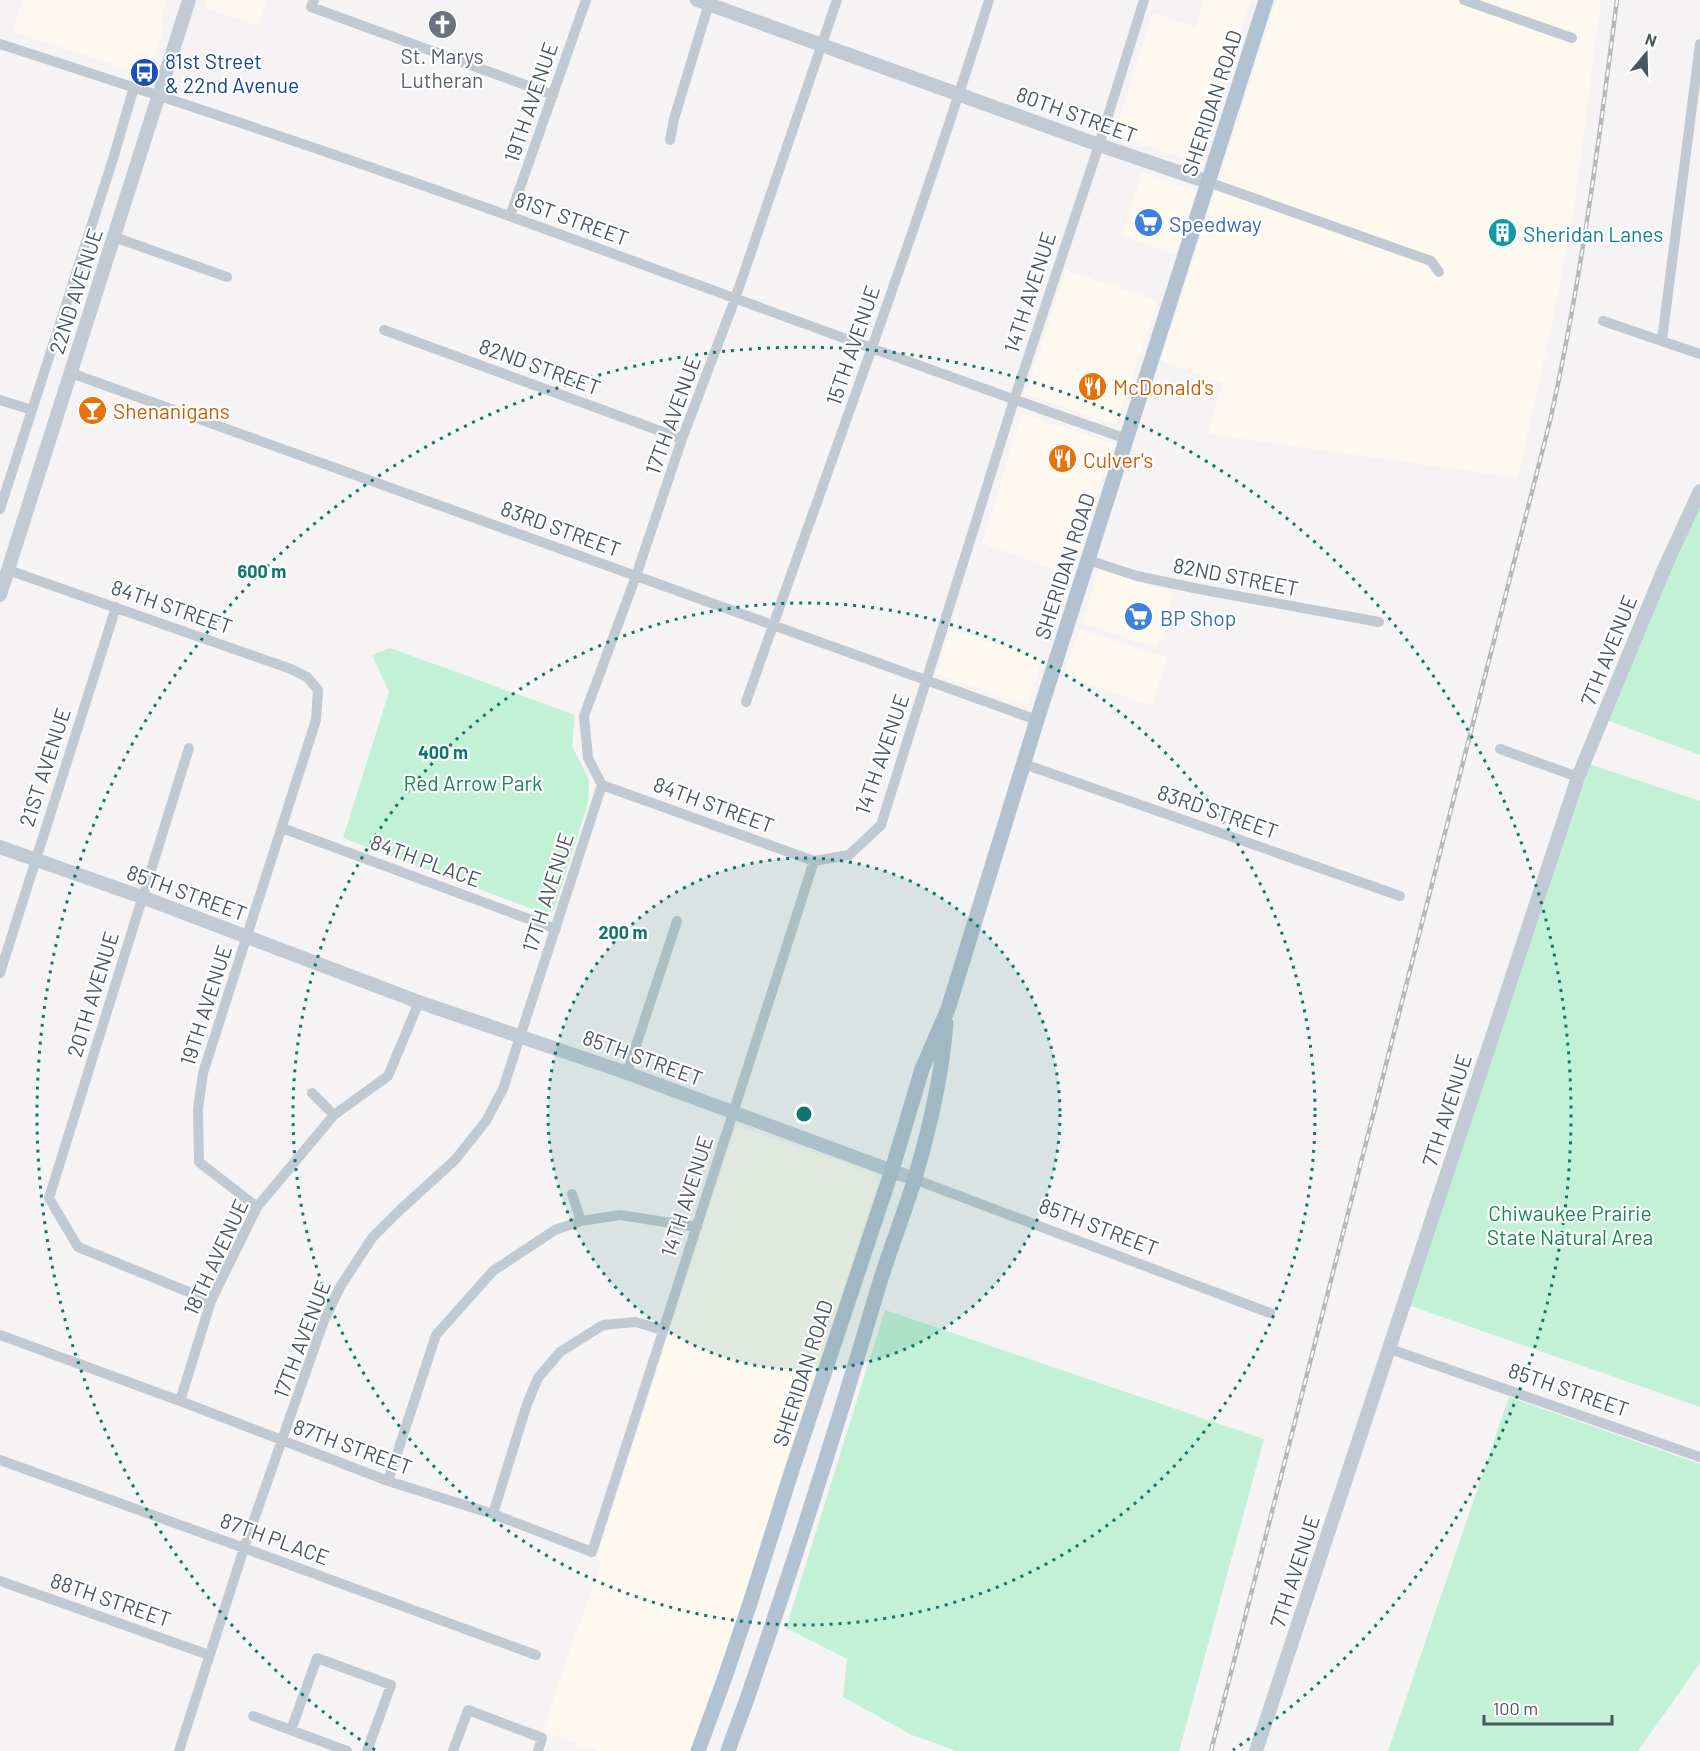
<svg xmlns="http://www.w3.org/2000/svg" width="1700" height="1751" viewBox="0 0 1700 1751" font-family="Barlow,sans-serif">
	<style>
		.commercial { fill: #fdf9ef }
		.green { fill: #c3f1d5 }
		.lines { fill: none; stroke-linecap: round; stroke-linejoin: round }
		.street { stroke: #c1cad2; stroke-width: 10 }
		.secondary { stroke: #c1cbd6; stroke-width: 14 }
		.primary { stroke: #b3c2d1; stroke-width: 15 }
		.rail-casing { stroke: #b5b8bd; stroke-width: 4.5 }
		.rail { stroke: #fff; stroke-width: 2; stroke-dasharray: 7; stroke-linecap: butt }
		.ring { fill: none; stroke: #0f766e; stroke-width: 3; stroke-dasharray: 3 6 }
		.labels { text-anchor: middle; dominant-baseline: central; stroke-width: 4.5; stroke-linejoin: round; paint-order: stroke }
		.worship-label { font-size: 21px; fill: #5b616d; stroke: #fff }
		.transit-label { font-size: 21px; fill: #164399; stroke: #fff; text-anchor: start }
		.street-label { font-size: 21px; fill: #4a5661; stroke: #fff }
		.shop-label { font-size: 21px; fill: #366cbe; stroke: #fff; text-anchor: start }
		.culture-label { font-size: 21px; fill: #0d838f; stroke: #fff; text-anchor: start }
		.food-label { font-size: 21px; fill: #c56008; stroke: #fff; text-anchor: start }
		.park-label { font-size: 21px; fill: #17864f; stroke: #fff }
		.centre { fill: #0f766e; stroke: #fff; stroke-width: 3 }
		.ring-label { font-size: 18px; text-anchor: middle; font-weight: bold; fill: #0f766e; stroke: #fff; stroke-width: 4.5; stroke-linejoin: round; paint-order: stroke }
	</style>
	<rect width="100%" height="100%" fill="#f5f3f3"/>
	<path class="commercial" d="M23,0h144l-6,19 3,8 -16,48 -136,-43z
		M207,0h60l-9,26 -54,-18z
		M1204,0h47l-53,164 -84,-30 39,-121 43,14z
		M1277,0h324l-28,216 -18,93 -37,169 -311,-44 16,-51 -62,-22z
		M1142,172l54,19 -21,64 -54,-20z
		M1066,270l92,31 -42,124 -90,-31z
		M1022,413l92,31 -46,131 -86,-32z
		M1099,568l75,25 -17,55 -75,-25z
		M950,629l92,30 -14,47 -91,-31z
		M1080,629l88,29 -17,48 -72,-25 -3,-5 -11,-4z
		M740,1127l129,45 7,5 1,9 -150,468 -37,97h-93l-55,-20 59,-169 -5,-2 136,-423 3,-7z"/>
	<path class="green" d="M1700,501v254l-94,-35z
		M390,648l185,67 -3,31 17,34 -1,23 -34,107 -9,4 -202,-76 46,-146 -17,-37z
		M1589,764l111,37v606l-292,-102z
		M885,1310l379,129 -85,312h-222l-45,-16 -69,-38 4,-38 -61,-31z
		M1509,1397l191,67v199l-62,88h-250z"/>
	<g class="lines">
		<path class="street" d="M314,0l-3,7 242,88
			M1464,0l108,38
			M0,44c171,55 343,112 512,173 205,74 409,151 615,222
			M670,140l4,-21 36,-119
			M1208,182l223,79 8,11
			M510,216l76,-216
			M114,237l113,40
			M1603,321l97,33
			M384,330l298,109
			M1662,340l38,-296
			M71,373l966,347
			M0,400l32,10
			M0,509l113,-350 21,-72
			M1088,560l49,16 62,13 180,33
			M8,570l283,99 16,8 11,13 -2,30 -113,353 -5,36 1,53 58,45
			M746,702c82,-234 169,-466 243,-702
			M189,748l-140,450 29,49 133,54
			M1500,749l78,28
			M1024,764l376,132
			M602,785l212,76 35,-6 32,-30 133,-425 85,-255 45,-145
			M282,828l274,101
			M0,973l116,-366
			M627,1073l50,-152
			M312,1093l22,22
			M914,1179l356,134
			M572,1194l9,27
			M0,1335l180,66 208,80 105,33 99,38 222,-691
			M1390,1349l310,108
			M180,1401l31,-100 46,-94 77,-92 54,-39 31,-74
			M0,1460l244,88 292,107
			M388,1481l48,-146 57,-64 62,-41 26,-9 39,-6 77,12
			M493,1514l34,-110 11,-26 22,-26 43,-27 33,-3 26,8
			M0,1581l209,74
			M253,1716l94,35
			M291,1730l26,-72 74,27 -24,66
			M179,1751l65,-203 79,-225 17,-36 32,-49 29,-29 54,-49 31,-39 17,-32 99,-304 -14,-27 -4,-42 52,-140 46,-137 53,-140 102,-299
			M453,1751l15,-41 74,28 -4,13"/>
		<path class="secondary" d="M697,0l402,145 109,37
			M0,595l189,-595
			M0,847l142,50 277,105 208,71 287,106
			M1256,1751l322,-974 86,-208 36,-78"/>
		<path class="primary" d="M698,1751l27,-74 25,-74 41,-130 101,-303 30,-101 26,-60 89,-289 229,-720
			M728,1751c7,-21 16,-42 23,-64 46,-133 88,-267 128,-402 11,-36 25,-71 36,-107 15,-51 27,-103 31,-155"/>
		<defs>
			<path id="rail" d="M1211,1751l339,-1330c31,-139 49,-280 67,-421"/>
		</defs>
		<use href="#rail" class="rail-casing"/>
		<use href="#rail" class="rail"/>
	</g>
	<circle cx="804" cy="1114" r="256" fill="#0f766e" fill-opacity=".12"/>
	<g class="ring">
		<circle cx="804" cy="1114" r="256"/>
		<circle cx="804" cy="1114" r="511"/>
		<path d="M375 1750A767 767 0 1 1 1233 1750"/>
	</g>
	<defs>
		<symbol id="church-disc" viewBox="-11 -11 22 22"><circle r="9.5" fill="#6b7280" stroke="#fff"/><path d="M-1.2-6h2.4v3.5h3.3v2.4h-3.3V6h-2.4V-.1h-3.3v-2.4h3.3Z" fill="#fff"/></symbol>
		<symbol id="bus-disc" viewBox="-11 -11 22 22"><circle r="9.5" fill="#1a4fb4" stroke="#fff"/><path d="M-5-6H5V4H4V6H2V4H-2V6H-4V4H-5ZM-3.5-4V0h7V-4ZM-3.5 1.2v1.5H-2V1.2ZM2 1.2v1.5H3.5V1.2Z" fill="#fff"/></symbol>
		<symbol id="supermarket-disc" viewBox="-11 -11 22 22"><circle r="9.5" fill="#3f7fe0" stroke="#fff"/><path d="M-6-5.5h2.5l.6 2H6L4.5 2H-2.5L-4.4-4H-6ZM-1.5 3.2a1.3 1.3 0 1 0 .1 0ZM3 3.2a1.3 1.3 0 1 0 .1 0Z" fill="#fff"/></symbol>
		<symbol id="building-disc" viewBox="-11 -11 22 22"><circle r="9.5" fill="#0f9aa8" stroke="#fff"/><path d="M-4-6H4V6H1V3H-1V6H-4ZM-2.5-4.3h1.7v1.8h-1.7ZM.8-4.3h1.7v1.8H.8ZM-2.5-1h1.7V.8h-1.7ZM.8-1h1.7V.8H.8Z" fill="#fff"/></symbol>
		<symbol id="restaurant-disc" viewBox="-11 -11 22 22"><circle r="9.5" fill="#e8710a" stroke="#fff"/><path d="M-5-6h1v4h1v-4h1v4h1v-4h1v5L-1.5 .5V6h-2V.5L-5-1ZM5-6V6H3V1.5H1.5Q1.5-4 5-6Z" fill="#fff"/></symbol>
		<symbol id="bar-disc" viewBox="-11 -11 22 22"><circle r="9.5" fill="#e8710a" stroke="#fff"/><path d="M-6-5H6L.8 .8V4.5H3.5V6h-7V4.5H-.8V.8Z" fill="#fff"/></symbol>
	</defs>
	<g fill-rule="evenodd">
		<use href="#church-disc" x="426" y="8" width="33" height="33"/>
		<use href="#bus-disc" x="128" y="56" width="33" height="33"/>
		<use href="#supermarket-disc" x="1132" y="206" width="33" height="33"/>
		<use href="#building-disc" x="1486" y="216" width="33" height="33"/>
		<use href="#restaurant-disc" x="1076" y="370" width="33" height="33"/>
		<use href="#bar-disc" x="76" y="394" width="33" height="33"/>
		<use href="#restaurant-disc" x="1046" y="442" width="33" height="33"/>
		<use href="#supermarket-disc" x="1122" y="600" width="33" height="33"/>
	</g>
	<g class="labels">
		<g class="worship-label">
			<text x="442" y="55">St. Marys<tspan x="442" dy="24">Lutheran</tspan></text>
		</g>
		<g class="transit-label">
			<text x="165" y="60">81st Street<tspan x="165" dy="24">&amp; 22nd Avenue</tspan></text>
		</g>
		<g class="street-label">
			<text transform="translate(530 102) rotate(-71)">19TH AVENUE</text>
			<text transform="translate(1211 103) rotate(-72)">SHERIDAN ROAD</text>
			<text transform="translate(1077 114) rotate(20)">80TH STREET</text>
			<text transform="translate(572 218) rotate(20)">81ST STREET</text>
			<text transform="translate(75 291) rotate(-72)">22ND AVENUE</text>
			<text transform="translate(1029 292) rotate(-72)">14TH AVENUE</text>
			<text transform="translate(852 345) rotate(-71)">15TH AVENUE</text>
			<text transform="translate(540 366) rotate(20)">82ND STREET</text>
			<text transform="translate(672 415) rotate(-70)">17TH AVENUE</text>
			<text transform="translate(561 528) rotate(20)">83RD STREET</text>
			<text transform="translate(1064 566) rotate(-72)">SHERIDAN ROAD</text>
			<text transform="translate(1236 576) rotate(11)">82ND STREET</text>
			<text transform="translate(172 606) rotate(19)">84TH STREET</text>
			<text transform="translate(1608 650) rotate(-68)">7TH AVENUE</text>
			<text transform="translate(881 754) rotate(-71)">14TH AVENUE</text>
			<text transform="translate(44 767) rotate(-72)">21ST AVENUE</text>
			<text transform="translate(714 804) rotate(20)">84TH STREET</text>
			<text transform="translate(1218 811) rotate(19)">83RD STREET</text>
			<text transform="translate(426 860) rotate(20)">84TH PLACE</text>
			<text transform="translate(187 892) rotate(20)">85TH STREET</text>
			<text transform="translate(547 892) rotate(-72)">17TH AVENUE</text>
			<text transform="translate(92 994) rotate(-73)">20TH AVENUE</text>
			<text transform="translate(205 1005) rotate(-72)">19TH AVENUE</text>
			<text transform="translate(643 1057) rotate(20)">85TH STREET</text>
			<text transform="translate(1446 1110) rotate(-72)">7TH AVENUE</text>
			<text transform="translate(686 1196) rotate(-72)">14TH AVENUE</text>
			<text transform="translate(1099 1226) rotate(21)">85TH STREET</text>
			<text transform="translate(215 1257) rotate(-65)">18TH AVENUE</text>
			<text transform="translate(301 1339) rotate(-69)">17TH AVENUE</text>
			<text transform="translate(802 1373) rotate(-72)">SHERIDAN ROAD</text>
			<text transform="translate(1569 1389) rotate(19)">85TH STREET</text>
			<text transform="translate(353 1446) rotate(20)">87TH STREET</text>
			<text transform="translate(275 1538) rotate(20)">87TH PLACE</text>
			<text transform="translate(1294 1571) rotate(-72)">7TH AVENUE</text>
			<text transform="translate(111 1599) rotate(19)">88TH STREET</text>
		</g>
		<g class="shop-label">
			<text x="1169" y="223">Speedway</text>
			<text x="1160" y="617">BP Shop</text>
		</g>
		<g class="culture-label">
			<text x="1523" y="233">Sheridan Lanes</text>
		</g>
		<g class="food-label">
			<text x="1113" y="386">McDonald's</text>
			<text x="113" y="410">Shenanigans</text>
			<text x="1083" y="459">Culver's</text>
		</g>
		<g class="park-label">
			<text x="473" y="782">Red Arrow Park</text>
			<text x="1570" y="1212">Chiwaukee Prairie<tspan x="1570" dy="24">State Natural Area</tspan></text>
		</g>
	</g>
	<circle cx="804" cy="1114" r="9" class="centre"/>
	<g class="ring-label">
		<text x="262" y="578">600 m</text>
		<text x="443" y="759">400 m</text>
		<text x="623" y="939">200 m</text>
	</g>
	<g transform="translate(1646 54) rotate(19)" stroke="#ffffff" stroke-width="4.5" paint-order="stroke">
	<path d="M0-4.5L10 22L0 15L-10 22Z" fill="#4a5661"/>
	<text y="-9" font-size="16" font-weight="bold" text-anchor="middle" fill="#4a5661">N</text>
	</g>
	<path d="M1484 1715v9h128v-9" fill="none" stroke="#4a5661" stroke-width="3"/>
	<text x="1493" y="1715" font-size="18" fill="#4a5661" stroke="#ffffff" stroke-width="4.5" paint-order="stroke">100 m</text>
</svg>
